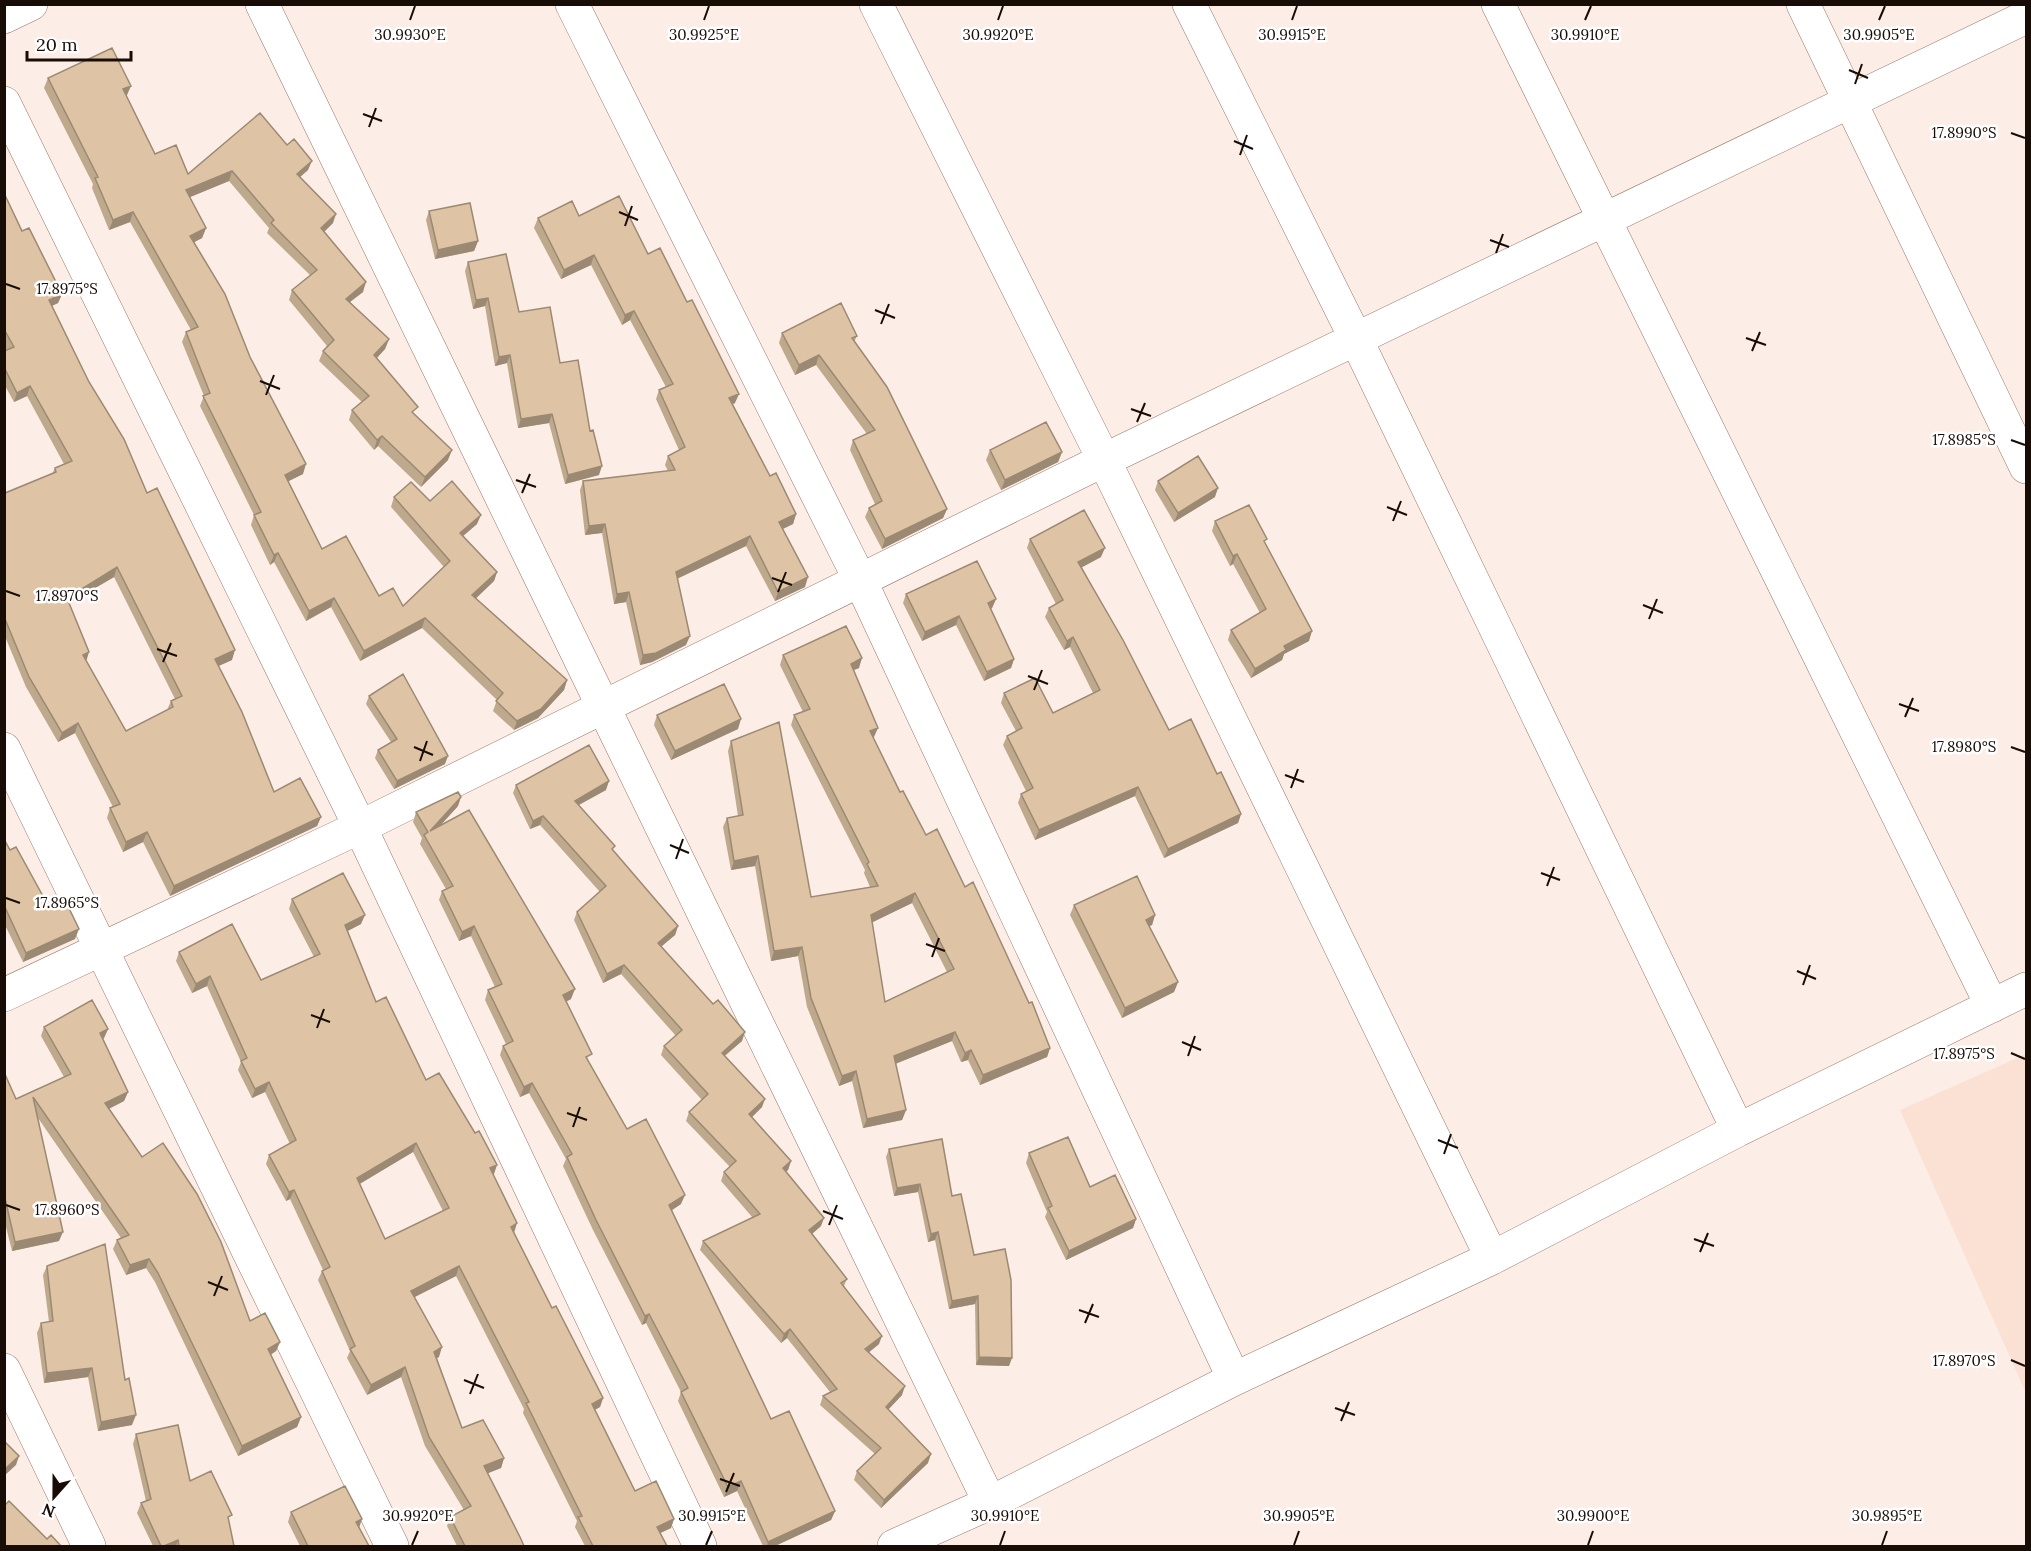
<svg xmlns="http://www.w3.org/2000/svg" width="2031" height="1551" viewBox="0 0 2031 1551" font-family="Lora,serif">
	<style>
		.built { fill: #fbe1d4 }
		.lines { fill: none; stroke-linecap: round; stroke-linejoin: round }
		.minor-casing { stroke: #997969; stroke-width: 34 }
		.minor { stroke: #fff; stroke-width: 33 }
		.wall { fill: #bfa98d; fill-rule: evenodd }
		.shaded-wall { fill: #9b8973 }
		.building { fill: #dec4a4; stroke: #9b8973; stroke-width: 1.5; fill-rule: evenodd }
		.ticks { fill: none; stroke: #180c07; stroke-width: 2 }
		.ticks-label { font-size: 15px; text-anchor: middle; fill: #180c07; stroke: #fff; stroke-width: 5; stroke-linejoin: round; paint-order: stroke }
	</style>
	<rect width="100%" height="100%" fill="#fcede6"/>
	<path class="built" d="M2026,1054v339l-126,-283z"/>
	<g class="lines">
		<defs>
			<path id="minor" d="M262,4l728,1499
				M572,4l289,578 373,797
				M876,4l228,456 388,798
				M1189,4l168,337 381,789
				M1498,4l494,1002
				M1803,4l223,463
				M4,17l27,-13
				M4,103l356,724 340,719
				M4,749l388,797
				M4,995l356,-168 744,-367 922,-443
				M4,1370l85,176
				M894,1546l96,-43 244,-124 258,-121 246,-128 288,-141"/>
		</defs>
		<use href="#minor" class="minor-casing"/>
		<use href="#minor" class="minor"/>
	</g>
	<path class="wall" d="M48,78l79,17 -1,1 29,58 33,20 72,-61 48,57 -8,7 33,46 -9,8 39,61 -13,10 39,37 -4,10 -8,9 38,57 33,45 -27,27 -43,-41 -4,4 -25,-30 3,-10 10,-8 -43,-41 4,-10 4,-5 -38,-46 3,-10 18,-15 -43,-42 2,-5 -40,-47 -39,16 16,31 -4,10 -8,4 56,115 53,117 -15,7 34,68 57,47 24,10 41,-39 -53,-60 3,-10 36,4 47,23 -14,12 34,36 -3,9 -18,17 91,82 -3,10 -26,28 -24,12 -21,-19 4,-11 -75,-72 -62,33 -29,-54 -25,14 -32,-59 -4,3 -19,-40 3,-10 -54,-109 4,-10 -22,-54 4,-10 5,-2 -61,-108 -21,8 -17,-42 1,-4 -49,-96z
		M4,193l18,38 40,63 -4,9 -6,3 37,76 58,111 85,167 -14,6 56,126 47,25 -4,9 -147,70 -27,-54 -20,10 -16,-34 3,-10 3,-1 -38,-74 -17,9 -32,-55 -22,-53v-142l1,1 47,-19 3,-6 9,-4 -37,-68 -13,6 -10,-18v-32l3,-2 -3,-5zM114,577l61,122 -4,2 -4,9 -41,21 -40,-70 -17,-58z
		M429,211l49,30 -4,10 -39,8 -9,-39z
		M579,216l69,38 87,149 -2,1 37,72 26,38 -3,10 -10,5 22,58 -30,14 -29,-55 -69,33 9,66 -34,17 -12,3 -14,-63 -12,2 -12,-71 -17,2 -5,-45 3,-9 85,-10 -3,-6 3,-9 11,-6 -23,-51 3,-9 7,-3 -36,-67 -8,5 -31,-60 -30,14 -27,-51 4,-10z
		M468,262l51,50 41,51 30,68 9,44 -34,9 -16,-61 -31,5 -11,-65 -12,3 -10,-60 -12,3 -8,-38z
		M782,333l75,3 -3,6 93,167 -4,9 -61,31 -17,-32 4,-9 6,-4 -25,-54 3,-10 14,-6 -51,-69 -21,10 -16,-32z
		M990,450l72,2 -4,10 -57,28 -15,-30z
		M1158,481l57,16 -41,25 -19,-32z
		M1215,521l50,22 44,98 -25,13 -2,6 -31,18 -23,-38 3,-10 29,-17 -27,-49 -3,2 -18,-35z
		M1030,539l71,18 -19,10 87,163 48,44 24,40 -3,9 -74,35 -29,-62 -100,44 -17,-37 3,-9 5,-3 -23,-46 4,-9 9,-5 -15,-28 3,-10 49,20 40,-20 -23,-46 -6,3 -19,-33 4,-9 7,-4 -29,-56z
		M906,594l90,5 -4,9 -1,1 23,50 -3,9 -27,13 -28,-56 -34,16 -19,-38z
		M783,655l76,13 -6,2 21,67 -1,1 27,54 26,43 39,52 64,116 21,45 -3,9 -67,28 -12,-25 -7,2 -9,-21 -57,23 11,46 -4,10 -39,8 -11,-47 -13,5 -32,-79 -9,-51 -27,5 -16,-95 -24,4 -8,-43 4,-9 11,-2 -10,-65 3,-10 80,156 59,-10 -6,-14 1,-3 -74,-145 3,-10 9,-3 -23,-47zM912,903l35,69 -62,30 -13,-80z
		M369,696l76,68 -51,25 -19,-31 3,-8 13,-8 -25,-38z
		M657,715l81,14 -67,31 -17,-35z
		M516,785l90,5 -27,15 34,46 65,75 -3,9 -14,11 81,95 -17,15 37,51 -10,10 39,44 -3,9 -2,1 35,55 -9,8 35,45 -3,7 35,58 -10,8 33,43 -14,15 40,53 -47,45 -27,-28 3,-9 18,-17 -55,-49 3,-9 7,-4 -43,-54 -6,5 -81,-93 3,-9 50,-23 -32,-37 3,-9 6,-5 -44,-46 3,-9 13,-12 -41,-45 3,-9 12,-10 -55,-62 -18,9 -29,-63 3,-8 23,-20 -60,-67 -10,4 -17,-36z
		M458,806l-18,20 131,173 -5,3 23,60 38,67 54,75 -9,6 99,209 64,92 -4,9 -56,26h-12l-26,-55 -13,6 -46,-96 3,-9 -35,-69 -4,2 -49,-95 -30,-64 3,-7 -37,-66 -9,4 -20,-42 3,-9 3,-2 -21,-44 3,-10 7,-3 -24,-51 -12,5 -20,-41 3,-9 4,-2 -26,-45 2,-6 -9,-16 3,-10z
		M4,839l6,11 39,57 26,32 -52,23 -19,-39z
		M292,899l69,25 -14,7 29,71 50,78 68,94h-1l21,59 38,75 51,90 -3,9 -5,3 40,81 39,28 -3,9 -11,5 7,13h-82l-10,-19 2,-6 -54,-108 1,-4 -68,-133 -42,21 25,60 -2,1 25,70 42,30 -3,10 -13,5 36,73h-67l-10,-20 3,-9 14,-7 -39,-64 -24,-69 -34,18 -20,-37 3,-7 -32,-71 4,-9 1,-1 -33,-71 -4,2 -20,-37 3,-9 21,-11 -25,-52 -13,6 -14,-28 3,-8 -34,-76 -15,7 -16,-32 3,-9 82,28 53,-23 -25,-48zM413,1152l30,59 -58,28 -26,-55z
		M1074,905l81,10 -3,10 -3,1 29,56 -4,10 -52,26 -52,-103z
		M44,1027l64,2 -4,9 -1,1 25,53 -4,9 -15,8 141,212 30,21 -4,9 -5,4 30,62 -4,10 -59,29 -83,-174 -9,-14 -20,7 -13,-26 4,-9 4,-2 -83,-120 21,123 -47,10 -8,-32v-147l12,27 48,-22 -23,-41z
		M889,1149l63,47 22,59 35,111 -33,-1 -1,-61 -26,5 -14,-69 -7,2 -10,-50 -24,4 -8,-39z
		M1029,1153l107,66 -3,9 -67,32 -21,-43 2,-5 -21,-49z
		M47,1266l85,159 -34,6 -10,-54 -44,6 -7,-50 4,-10 8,-1 -6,-47z
		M136,1434l54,47 39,42 5,23h-81l-16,-33 4,-10 5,-2 -13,-57z
		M291,1512l68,15 10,19h-69l-12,-24z"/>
	<path class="shaded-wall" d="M131,86l-4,9 -8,4 4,-10z
		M312,161l-4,9 -15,13 4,-9z
		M232,171l-3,10 -46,19 3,-10z
		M133,212l-3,10 -21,8 4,-10z
		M336,214l-3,9 -15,15 3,-10z
		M206,228l-4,10 -15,8 3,-10z
		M478,241l-4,10 -39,8 3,-9z
		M594,255l-3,10 -30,14 3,-9z
		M366,282l-3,10 -21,16 4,-9z
		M62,294l-4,9 -13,6 4,-9z
		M488,298l-3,8 -12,3 3,-9z
		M634,311l-4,9 -8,5 3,-10z
		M389,339l-4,10 -14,15 3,-9z
		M510,355l-3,8 -12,3 4,-9z
		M819,355l-3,10 -21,10 4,-10z
		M30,386l-3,10 -13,6 3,-9z
		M739,394l-4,9 -9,4 3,-9z
		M552,414l-3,9 -31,5 3,-9z
		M382,436l-4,10 -4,4 3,-10z
		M452,450l-4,10 -27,27 4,-10z
		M1062,452l-4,10 -57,28 4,-10z
		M306,464l-3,10 -22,11 4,-10z
		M602,466l-3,9 -34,9 3,-9z
		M1218,488l-3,9 -41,25 4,-9z
		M947,509l-4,9 -61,31 3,-10z
		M796,514l-3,10 -17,8 3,-10z
		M481,515l-4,9 -21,18 4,-9z
		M605,524l-3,9 -17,2 4,-9z
		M750,536l-4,10 -74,35 4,-9z
		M1105,548l-4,9 -26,14 3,-9z
		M278,553l-4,9 -4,3 4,-10z
		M1237,554l-4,10 -3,2 3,-10z
		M117,567l-3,10 -51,30 4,-9z
		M497,572l-3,9 -25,24 3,-10z
		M808,577l-3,10 -30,14 3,-9z
		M629,592l-3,10 -12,2 3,-10z
		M334,598l-3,9 -25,14 3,-10z
		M996,599l-4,9 -7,3 3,-8z
		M959,616l-3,9 -34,16 3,-9z
		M425,618l-3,10 -62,33 4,-10z
		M1312,631l-3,10 -25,13 -2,6 -31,18 4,-9 29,-23z
		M690,636l-4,9 -34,17 -12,3 3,-10z
		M1073,637l-3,10 -6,3 3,-9z
		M235,650l-3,10 -20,9 3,-10z
		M89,652l-3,10 -3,-7z
		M862,658l-3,10 -12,5 4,-9z
		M1014,659l-3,9 -27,13 3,-9z
		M567,680l-3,10 -26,28 -24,12 3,-9z
		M741,719l-3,10 -67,31 4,-9z
		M78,723l-3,10 -17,9 4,-9z
		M878,728l-4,9 -8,4 4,-10z
		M448,756l-3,8 -51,25 3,-8z
		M609,781l-3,9 -35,19 4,-8z
		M1138,787l-3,9 -100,44 4,-10z
		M461,797l-3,9 -32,35 4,-10z
		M1241,814l-3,9 -74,35 4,-9z
		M543,816l-3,9 -10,4 3,-8z
		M321,817l-4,9 -147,70 4,-10z
		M147,832l-4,10 -20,10 3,-10z
		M758,856l-3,10 -24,4 3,-9z
		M915,893l-3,10 -45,22 4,-10z
		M365,915l-4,9 -19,10 3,-9z
		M1155,915l-3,10 -10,4 4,-9z
		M474,926l-3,10 -12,5 3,-9z
		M678,926l-3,9 -20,17 3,-9z
		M79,929l-4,10 -52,23 3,-9z
		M802,947l-4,9 -27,5 3,-10z
		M624,965l-3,9 -18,9 4,-9z
		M210,976l-3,10 -15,7 4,-9z
		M1178,982l-4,10 -52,26 3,-10z
		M575,989l-4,10 -12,6 4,-10z
		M108,1029l-4,9 -7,5 3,-10z
		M745,1032l-3,9 -24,20 4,-8z
		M955,1032l-3,9 -62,25 4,-10z
		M1050,1048l-3,9 -67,28 3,-10z
		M971,1050l-3,10 -7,2 4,-9z
		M856,1071l-4,10 -13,5 3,-10z
		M269,1082l-4,10 -13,6 3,-9z
		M532,1083l-3,10 -9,4 4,-10z
		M128,1092l-4,9 -22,11 3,-9z
		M765,1099l-3,8 -16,16 3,-9z
		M906,1110l-4,10 -39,8 4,-9z
		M416,1143l-3,9 -60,36 4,-10z
		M791,1161l-3,9 -8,7 3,-9z
		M497,1165l-3,9 -8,4 4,-10z
		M920,1184l-2,8 -24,4 3,-8z
		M294,1190l-4,9 -4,2 3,-9z
		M685,1195l-4,9 -15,10 3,-9z
		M824,1218l-3,8 -15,13 3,-9z
		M1136,1219l-3,9 -67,32 3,-9z
		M517,1223l-3,10 -3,-6z
		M63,1232l-4,9 -47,10 3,-9z
		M938,1232l-3,8 -7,2 3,-8z
		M149,1259l-3,9 -20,7 4,-10z
		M459,1266l-3,10 -49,25 4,-10z
		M978,1296l-3,8 -26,5 3,-8z
		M649,1314l-3,9 -4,2 3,-9z
		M790,1329l-3,9 -6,5 3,-9z
		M882,1336l-3,8 -17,14 3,-9z
		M280,1342l-4,9 -12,7 4,-9z
		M442,1347l-3,10 -8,4 3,-9z
		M979,1357l33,1 -3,8 -33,-1z
		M405,1367l-4,10 -34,18 4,-10z
		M92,1368l-4,9 -44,6 3,-10z
		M905,1386l-3,9 -20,21 4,-9z
		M603,1398l-3,9 -12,6 4,-9z
		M136,1415l-4,10 -34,6 3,-9z
		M301,1417l-4,10 -59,29 4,-10z
		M931,1454l-3,9 -47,45 3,-8z
		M19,1456l-3,9 -12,11v-6z
		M504,1458l-3,10 -20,8 3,-10z
		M741,1481l-4,10 -13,6 4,-10z
		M835,1511l-4,9 -56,26h-8l1,-4z
		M362,1519l-3,9 -3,-6z
		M674,1519l-3,9 -17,8 3,-9z
		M178,1540l-2,6h-12z"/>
	<path class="building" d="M112,48l19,38 -8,3 32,65 21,-9 12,29 72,-61 27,32 7,-6 18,22 -15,13 39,40 -15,14 45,54 -20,17 43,40 -15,16 44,52 -6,5 40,38 -27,27 -43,-41 -5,4 -25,-30 17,-14 -46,-45 11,-11 -42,-50 25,-20 -46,-47 3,-3 -42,-49 -46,19 20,38 -16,8 35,58 25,63 56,107 -21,11 37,74 24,-13 33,60 14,-8 10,18 47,-45 -56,-64 17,-15 19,19 22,-20 29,34 -21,18 37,39 -25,23 95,85 -26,29 -24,12 -21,-20 7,-8 -78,-75 -61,33 -30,-53 -25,13 -31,-58 -4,2 -20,-40 7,-3 -58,-116 7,-3 -24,-61 12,-5 -65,-115 -20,8 -18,-42 3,-1 -50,-99z
		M4,193l18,38 7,-3 33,66 -13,6 40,82 35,57 23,54 10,-5 78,162 -20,9 27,53 32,80 26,-14 21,39 -147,69 -27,-54 -21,10 -16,-34 10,-4 -42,-81 -16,10 -33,-56 -24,-58h-1v-127l1,1 51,-21 -1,-4 17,-7 -42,-75 -13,7 -13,-26v-16l10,-4 -10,-18zM117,567l65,129 -11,5 2,6 -47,24 -43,-76 6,-3 -22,-54z
		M619,196l29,58 12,-6 27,54 5,-2 47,94 -10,4 41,78 6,-3 20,41 -17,8 29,55 -30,15 -28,-56 -74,36 14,64 -34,17 -13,2 -14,-63 -12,2 -12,-70 -16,2 -6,-45 92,-11 -7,-14 17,-9 -26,-57 14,-6 -39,-73 -9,4 -31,-60 -30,15 -26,-52 34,-17 7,15z
		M470,203l8,38 -40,9 -9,-39z
		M506,254l13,58 31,-5 10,56 18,-3 12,71 3,-1 9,36 -34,9 -16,-61 -31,5 -11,-64 -11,2 -11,-59 -12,2 -8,-38z
		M841,303l16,33 -5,2 35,49 60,122 -62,30 -16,-31 13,-7 -29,-61 22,-10 -56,-75 -20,10 -17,-32z
		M1046,422l16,30 -57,28 -15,-30z
		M1198,456l20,32 -40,25 -20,-32z
		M1249,505l18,34 -3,2 48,90 -28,15 2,4 -31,19 -24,-39 35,-21 -29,-55 -4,2 -18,-35z
		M1084,510l21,38 -27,14 45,78 46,90 22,-11 26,55 4,-2 20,42 -73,35 -30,-62 -99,43 -18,-36 12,-6 -26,-52 15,-8 -18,-35 31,-15 18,35 47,-23 -27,-53 -6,4 -18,-33 14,-8 -33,-61z
		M977,561l19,38 -8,4 26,56 -27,13 -28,-56 -34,16 -19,-38z
		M846,626l16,32 -11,6 27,64 -8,3 30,61 3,-1 23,44 11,-6 28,58 8,-5 56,121 3,-1 18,46 -67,27 -12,-25 -6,3 -10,-21 -61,24 12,54 -39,9 -11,-48 -14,5 -31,-78 -9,-51 -28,4 -16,-95 -24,5 -7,-43 16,-3 -12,-74 48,-19 32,175 67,-11 -11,-22 2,-2 -75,-147 16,-6 -27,-54zM915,893l39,76 -69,33 -14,-87z
		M403,674l45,82 -51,25 -19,-31 19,-11 -28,-43z
		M724,684l17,35 -66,32 -18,-36z
		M589,745l20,36 -34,20 40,45 -3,3 66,77 -20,17 55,61 5,-4 27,32 -23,21 43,46 -16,15 42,47 -8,7 41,50 -15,12 38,49 -6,4 41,53 -17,13 40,37 -19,21 45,47 -47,46 -27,-29 24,-23 -58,-52 14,-7 -47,-60 -6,5 -81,-93 57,-27 -36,-42 12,-11 -47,-49 19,-18 -44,-48 18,-16 -58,-65 -17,9 -30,-62 29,-26 -63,-70 -10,5 -17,-36z
		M458,792l3,5 -31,34 39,-21 106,179 -12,6 29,59 -6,3 41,72 19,-10 39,76 -16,10 102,214 18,-8 46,100 -67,31 -27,-61 -13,6 -47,-95 7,-4 -39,-74 -4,2 -49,-96 -29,-63 5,-3 -40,-71 -8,4 -21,-41 10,-5 -25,-51 14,-6 -28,-58 -12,6 -20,-41 11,-5 -29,-51 4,-3 -12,-20z
		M4,839l6,11 6,-3 33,60 16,-7 14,29 -53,24 -22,-48z
		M343,873l22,42 -20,10 31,77 10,-5 40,83 13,-7 36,60 4,-2 18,34 -7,3 27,55 -6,4 41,81 4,-2 47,92 -11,6 43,87 21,-10 18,38 -17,8 10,19h-74l-15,-29 4,-1 -56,-113 3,-1 -70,-136 -48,25 31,56 -8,5 28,76 21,-8 21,38 -20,8 36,71 4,9h-59l-15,-29 21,-11 -42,-69 -24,-70 -34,18 -21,-36 5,-3 -33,-75 8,-4 -36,-77 -5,2 -20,-37 27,-15 -27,-58 -14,7 -14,-28 6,-3 -37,-82 -14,8 -17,-32 53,-28 29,56 59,-26 -28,-55zM416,1143l33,65 -64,31 -28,-61z
		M1137,876l18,39 -9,5 32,62 -53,26 -51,-103z
		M92,1000l16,29 -8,4 28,59 -23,11 37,54 21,-14 34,51 24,48 29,79 15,-8 15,29 -12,7 33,68 -59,29 -84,-173 -9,-14 -19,6 -13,-25 12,-5 -96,-138 30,135 -48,10 -11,-48v-122l12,27 55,-25 -27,-47z
		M1068,1137l22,50 25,-12 21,44 -67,32 -21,-43 4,-2 -23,-53z
		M942,1139l10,57 9,-2 13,61 31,-6 6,31 1,78 -33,-1 -1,-61 -26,5 -14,-69 -7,2 -11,-50 -23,4 -8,-39z
		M105,1244l20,136 4,-2 7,37 -35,7 -9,-54 -45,5 -6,-50 12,-2 -6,-55z
		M178,1425l12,56 21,-10 21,44 -4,2 6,29h-55l-1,-6 -14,6h-3l-20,-43 10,-4 -15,-65z
		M4,1441l15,15 -15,14z
		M345,1486l17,33 -6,3 13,24h-61l-17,-34z
		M9,1501l38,38 4,-4 10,11h-57v-40z"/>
	<path class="ticks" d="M410,20l5,-14M704,20l5,-14M998,20l5,-14M1292,20l5,-14M1585,20l6,-14M1879,20l6,-14M1849,70l19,8M1855,84l7,-20M363,114l19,7M369,127l7,-19M2011,133l14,5M1234,141l19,8M1240,155l7,-20M619,212l19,8M625,226l7,-20M1490,240l19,7M1496,253l7,-19M6,284l14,5M875,310l20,8M881,324l8,-20M1746,338l20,7M1752,351l8,-19M260,381l20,8M266,395l8,-20M1131,409l20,7M1137,422l8,-19M2011,440l14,5M516,480l20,7M522,493l8,-19M1387,507l20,8M1393,521l8,-20M772,578l20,7M6,591l14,5M778,592l8,-20M1643,605l20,8M1649,619l8,-20M157,649l20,7M163,662l8,-19M1028,676l20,8M1034,690l8,-20M1899,704l20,7M1905,717l8,-19M414,747l19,8M2011,747l14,5M420,761l7,-20M1285,775l19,7M1291,788l7,-19M670,845l19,8M676,859l7,-20M1541,873l19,7M1547,886l7,-19M6,898l14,5M926,944l19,7M932,957l7,-19M1797,971l19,8M1803,985l7,-20M311,1015l19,7M317,1028l7,-19M1182,1042l19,8M2011,1053l14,6M1188,1056l7,-20M567,1113l20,7M573,1127l7,-20M1438,1140l20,8M1444,1154l7,-20M6,1205l14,5M823,1211l20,8M829,1225l8,-20M1694,1239l20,7M1700,1252l8,-19M208,1282l20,8M214,1296l8,-20M1079,1310l20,7M1085,1323l8,-19M2011,1360l14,6M464,1380l20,8M470,1394l8,-20M1335,1408l20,7M1341,1421l8,-19M720,1479l20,7M726,1492l8,-19M412,1545l6,-14M706,1545l6,-14M1000,1545l5,-14M1294,1545l5,-14M1588,1545l5,-14M1882,1545l5,-14"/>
	<g class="ticks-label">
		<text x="410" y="40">30.9930°E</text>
		<text x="704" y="40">30.9925°E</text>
		<text x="998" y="40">30.9920°E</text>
		<text x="1292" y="40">30.9915°E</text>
		<text x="1585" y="40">30.9910°E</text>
		<text x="1879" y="40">30.9905°E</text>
		<text x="1964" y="138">17.8990°S</text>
		<text x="67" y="294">17.8975°S</text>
		<text x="1964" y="445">17.8985°S</text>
		<text x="67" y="601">17.8970°S</text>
		<text x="1964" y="752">17.8980°S</text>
		<text x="67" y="908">17.8965°S</text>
		<text x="1964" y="1059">17.8975°S</text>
		<text x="67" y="1215">17.8960°S</text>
		<text x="1964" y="1366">17.8970°S</text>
		<text x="418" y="1521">30.9920°E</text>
		<text x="712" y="1521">30.9915°E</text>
		<text x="1005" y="1521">30.9910°E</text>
		<text x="1299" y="1521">30.9905°E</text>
		<text x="1593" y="1521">30.9900°E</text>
		<text x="1887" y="1521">30.9895°E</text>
	</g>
	<rect width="2031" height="1551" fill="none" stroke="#180c07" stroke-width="12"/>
	<g transform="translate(54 1497) rotate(201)" stroke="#ffffff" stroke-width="4.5" paint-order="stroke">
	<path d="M0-4.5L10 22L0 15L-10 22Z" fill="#180c07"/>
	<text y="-9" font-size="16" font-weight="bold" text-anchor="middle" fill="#180c07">N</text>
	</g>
	<path d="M27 51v9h104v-9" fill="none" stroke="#180c07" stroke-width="3"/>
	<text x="36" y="51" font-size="18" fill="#180c07" stroke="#ffffff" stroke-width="4.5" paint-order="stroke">20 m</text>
</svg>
